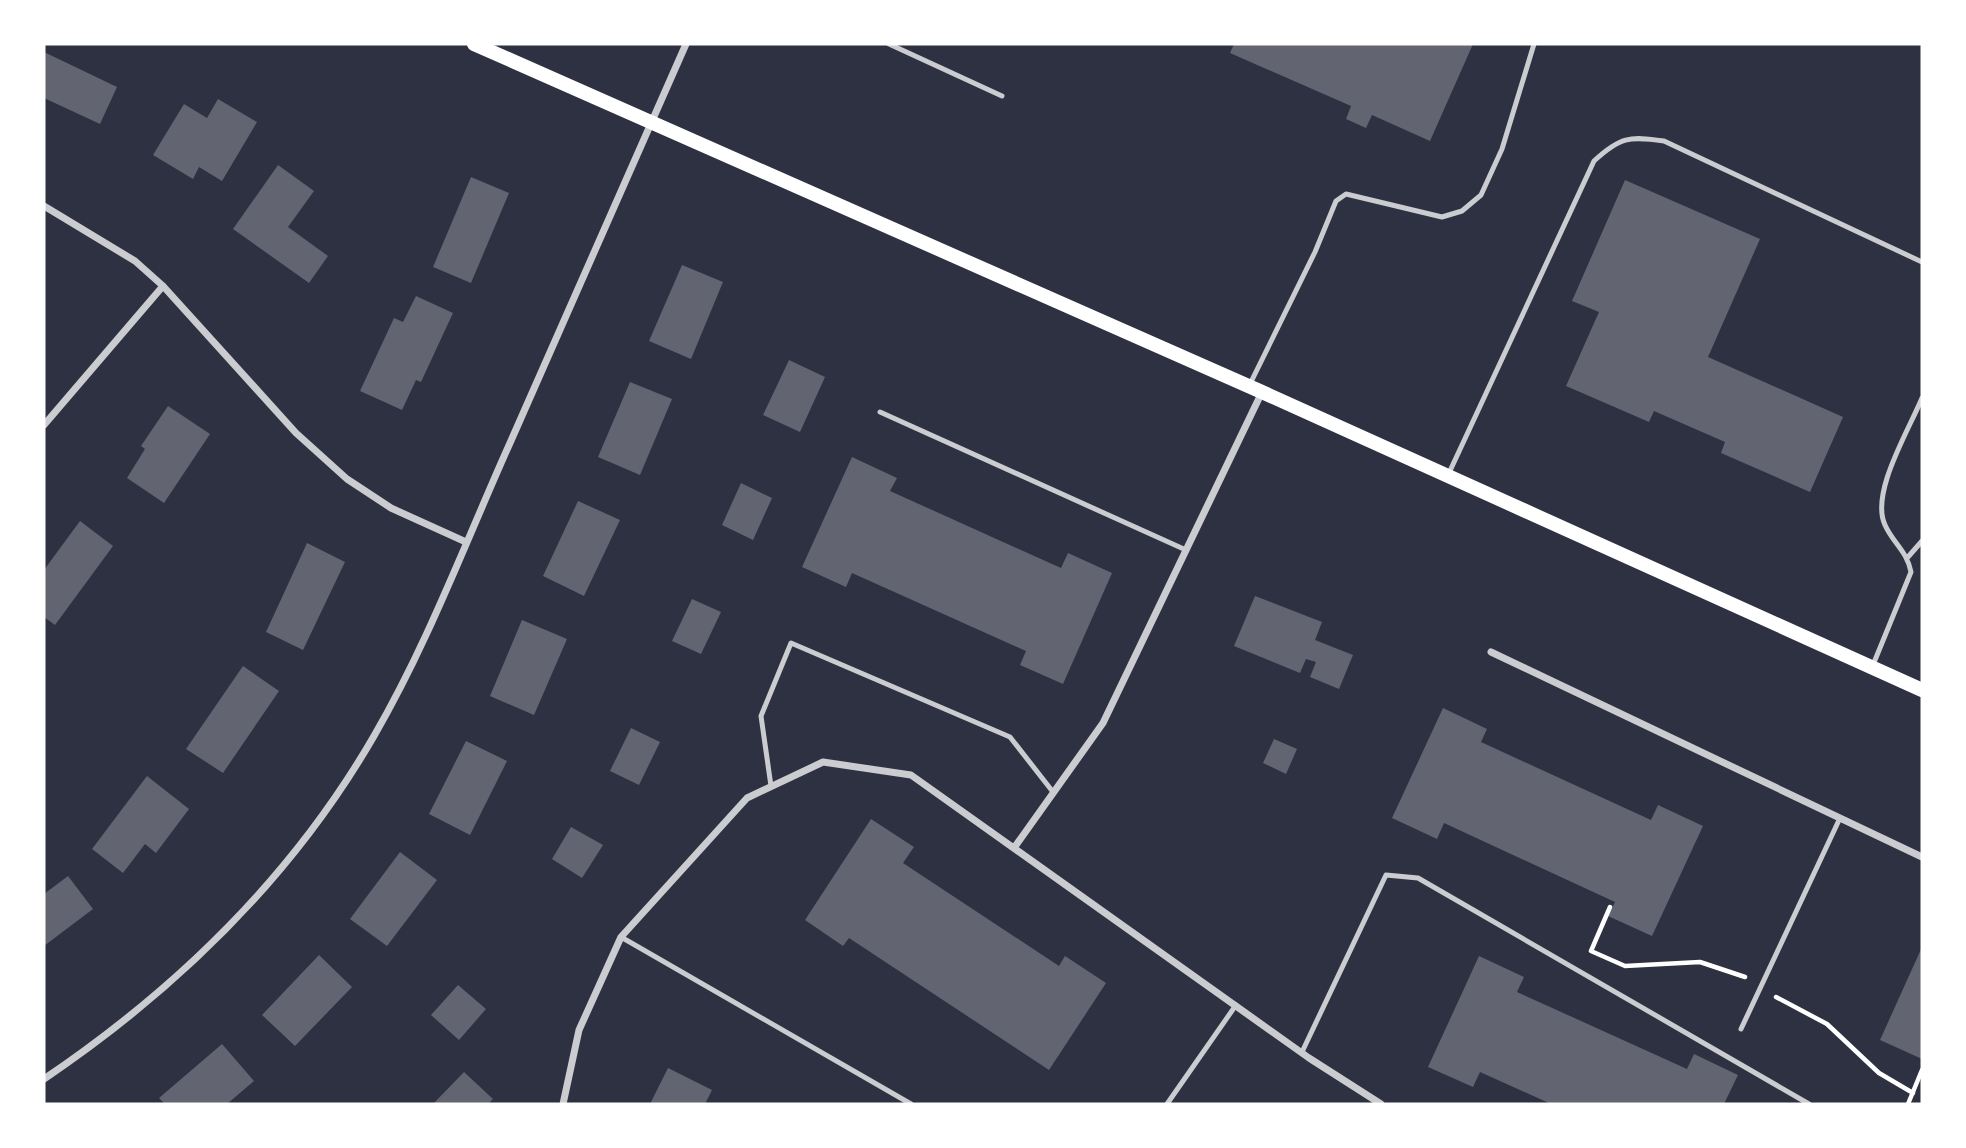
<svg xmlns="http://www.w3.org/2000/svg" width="1966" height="1148" viewBox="0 0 1966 1148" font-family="'IBM Plex Sans',sans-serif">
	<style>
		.building { fill: #626471 }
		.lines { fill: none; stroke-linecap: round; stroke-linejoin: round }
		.path { stroke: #fff; stroke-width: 4.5 }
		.service { stroke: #caccd0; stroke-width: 5 }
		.minor { stroke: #caccd0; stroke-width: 7 }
		.secondary { stroke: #fff; stroke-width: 14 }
	</style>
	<rect width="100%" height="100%" fill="#2d3142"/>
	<path class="building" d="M1234,44h239l-43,97 -58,-26 -6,13 -20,-9 5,-13 -121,-53z
		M44,52l73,35 -17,37 -56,-26z
		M218,99l39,23 -35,59 -23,-14 -6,12 -40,-24 31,-51 23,14z
		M278,165l36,26 -26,36 40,29 -19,27 -76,-54z
		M471,177l38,16 -38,90 -38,-16z
		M1625,180l135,59 -52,118 135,60 -33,75 -89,-39 4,-11 -71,-31 -5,11 -83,-36 33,-74 -27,-11z
		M682,265l41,17 -32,77 -42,-18z
		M416,296l37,17 -32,69 -5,-2 -14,30 -42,-19 34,-73 9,4z
		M789,360l36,17 -25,55 -37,-17z
		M630,382l42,17 -32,76 -42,-18z
		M168,406l42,28 -46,69 -37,-25 18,-29 -4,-3z
		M852,457l45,21 -7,13 171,77 7,-15 44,20 -49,111 -43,-19 6,-14 -174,-78 -6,14 -44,-20z
		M741,483l31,15 -19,42 -31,-15z
		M578,501l42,19 -36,76 -41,-20z
		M80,521l33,25 -58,79 -11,-8v-47z
		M307,543l38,19 -42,88 -37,-18z
		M1255,596l67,26 -7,18 38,15 -14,34 -29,-12 6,-15 -10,-3 -6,14 -66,-27z
		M692,599l29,13 -20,42 -29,-13z
		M522,620l45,19 -33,76 -44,-19z
		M243,666l36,25 -56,82 -37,-24z
		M1443,708l44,21 -6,13 170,78 7,-15 45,21 -51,110 -44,-20 7,-14 -171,-79 -7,16 -45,-21z
		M631,728l29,14 -21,43 -29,-14z
		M1274,739l23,10 -11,25 -23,-11z
		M466,741l41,20 -37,74 -41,-21z
		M147,776l42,33 -33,44 -11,-9 -22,29 -31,-24z
		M871,819l43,28 -11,16 156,103 6,-10 41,27 -57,87 -200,-132 -6,8 -38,-26z
		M571,827l32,18 -21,33 -30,-19z
		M400,852l37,28 -50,66 -37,-27z
		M68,876l25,33 -49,37v-52z
		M1922,947v112l-42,-19z
		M319,955l33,32 -57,59 -33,-31z
		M1479,956l45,21 -7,15 170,77 7,-15 44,21 -14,29h-173l-71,-32 -7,15 -45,-20z
		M458,985l28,24 -27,31 -28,-25z
		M222,1044l32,37 -27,23h-62l-6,-6z
		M668,1068l44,22 -7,14h-55z
		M464,1072l29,27 -5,5h-55z"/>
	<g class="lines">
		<path class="path" d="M1591,951l34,15 75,-4 45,15
			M1591,951l19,-44
			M1776,997l51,27 52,49 34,20
			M1908,1104l14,-34"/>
		<path class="service" d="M889,44l113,52
			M1250,384l65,-132 21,-51 10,-7 96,23 20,-6 19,-16 21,-46 32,-105
			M880,412l306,138
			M1449,473l145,-312c26,-24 35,-25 70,-20l258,121
			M1908,557l14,-16
			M1873,665l38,-93c-4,-21 -18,-29 -26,-47 -15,-32 24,-95 37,-127
			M771,786l-10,-70 30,-73 219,94 43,55
			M621,937l290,167
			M1741,1029l99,-211
			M1302,1052l84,-177 32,3 391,226
			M1167,1104l69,-99"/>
		<path class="minor" d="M44,206l91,55 28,25 133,147 51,46 44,29 75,34
			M44,425l119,-139
			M1491,652l431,205
			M1014,848l89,-125 159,-331
			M44,1079c133,-90 249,-203 330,-343 54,-93 92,-195 136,-293 59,-133 118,-266 176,-399
			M563,1104l16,-74 42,-93 126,-139 76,-36 88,13 398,283 72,46"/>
		<path class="secondary" d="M474,44l788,348 660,298"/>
	</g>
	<rect width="1966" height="1148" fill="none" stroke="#ffffff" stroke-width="91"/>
</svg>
